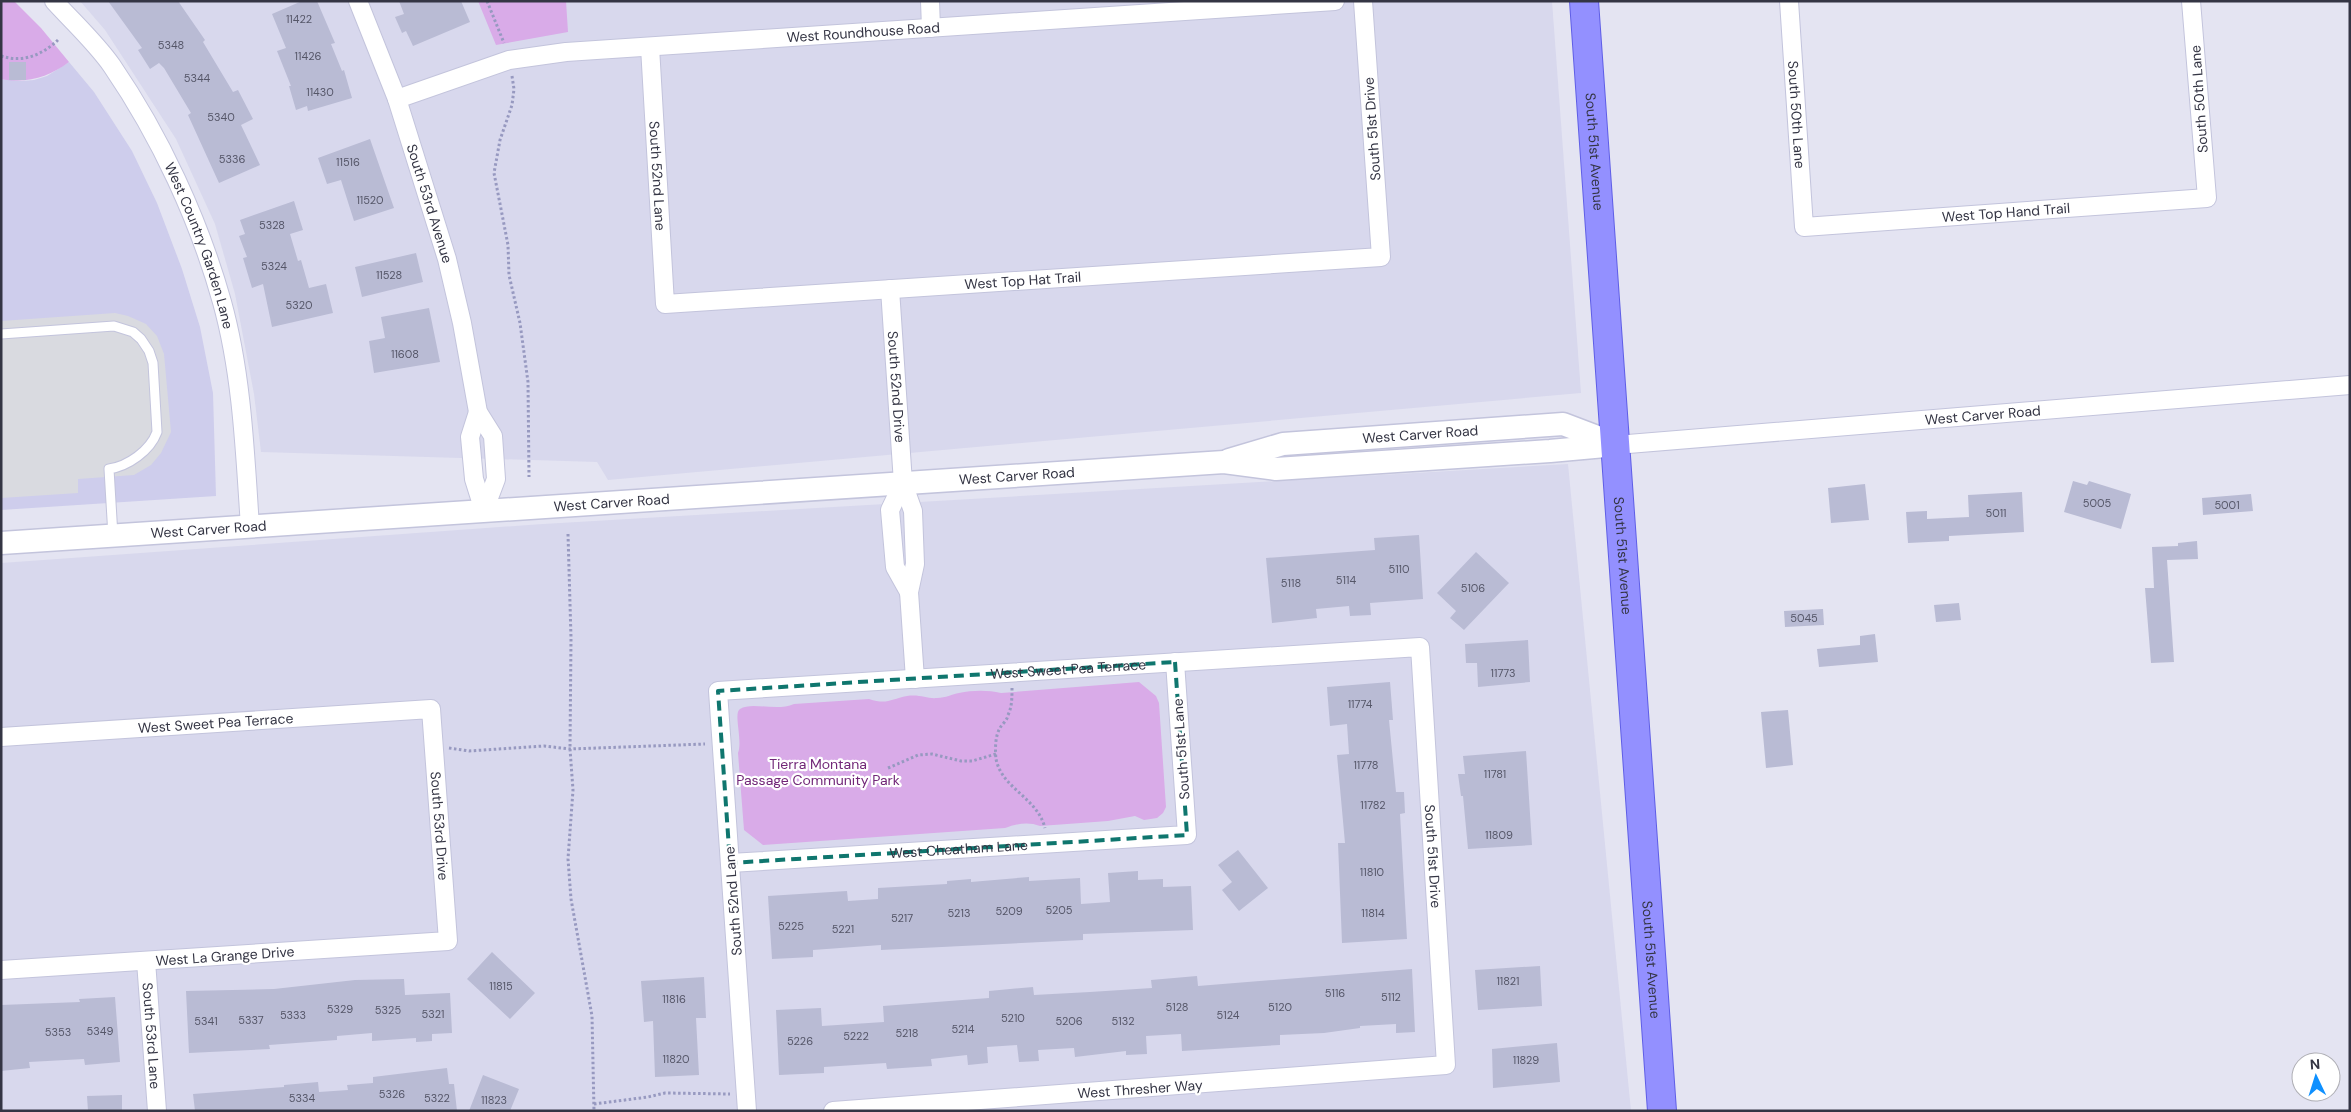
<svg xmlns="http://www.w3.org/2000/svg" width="2351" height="1112" viewBox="0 0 2351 1112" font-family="'DM Sans',sans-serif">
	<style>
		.residential { fill: #d8d8ed }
		.education { fill: #cecdec }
		.green { fill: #d9abe8 }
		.parking { fill: #d9dae0 }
		.building { fill: #b9bbd4 }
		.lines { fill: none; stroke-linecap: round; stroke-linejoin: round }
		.service-casing { stroke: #c3c4dc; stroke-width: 11 }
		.minor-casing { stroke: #c3c4dc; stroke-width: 20 }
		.tertiary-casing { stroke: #c3c4dc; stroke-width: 25 }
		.primary-casing { stroke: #5f5ee6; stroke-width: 30 }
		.path { stroke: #9799c0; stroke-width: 3; stroke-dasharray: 2.5 2.5; stroke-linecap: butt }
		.service { stroke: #fff; stroke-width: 9 }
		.minor { stroke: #fff; stroke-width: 18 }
		.tertiary { stroke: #fff; stroke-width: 22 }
		.primary { stroke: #9390ff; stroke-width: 28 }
		.marked { fill: none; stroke: #0f766e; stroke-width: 4; stroke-dasharray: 10 6; stroke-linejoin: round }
		.labels { text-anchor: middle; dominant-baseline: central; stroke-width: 4.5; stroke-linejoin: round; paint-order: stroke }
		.number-label { font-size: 11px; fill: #555668 }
		.street-label { font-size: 14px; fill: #343544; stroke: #fff }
		.park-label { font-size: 14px; fill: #712677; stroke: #fff }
	</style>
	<rect width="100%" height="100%" fill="#e4e4f2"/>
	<path class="residential" d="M80,1h1472l29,392 -973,87 -11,-18 -336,-10 -7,-58 -19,-100 -20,-70 -39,-85 -71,-109z
		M1568,464l63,647h-1630v-548l542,-39z"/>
	<path class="education" d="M69,62l25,30 38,59 25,52 25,66 18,58 13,66 3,103 -215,14v-431l21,2 12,-1 13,-4z"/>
	<path class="green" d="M1,1h13l27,27 28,34c-20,15 -42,22 -68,17z
		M478,1h88l2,31 -72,13z
		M1139,682l17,14 3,7 7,104 -3,6 -6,5 -13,2 -9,-4 -27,5 -68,5c-12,-5 -24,-2 -35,2l-242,17 -19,-15 -6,-77c5,-13 -5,-40 2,-44 12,-8 36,3 54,-5l75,-5c18,6 22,0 38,-3 13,-2 20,3 30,2 9,0 15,-4 22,-5 14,-3 29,-3 42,0z"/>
	<path class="parking" d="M115,313l13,3 18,8 11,12 7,18 7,78 -10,21 -10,12 -17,10 -56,4v14l-77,5v-177z"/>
	<path class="building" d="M108,1h70l27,39 -2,2 30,50 5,-2 15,29 -12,6 19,40 -41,18 -31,-68 3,-2 -27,-45 -5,-5 -9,6 -12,-19 4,-2z
		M302,1h15l18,42 -4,1 11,27 2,-1 8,28 -44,13 -1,-5 -11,4 -7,-24h2l-14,-35 9,-3 -14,-34z
		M399,1h62l9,21 -57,24 -7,-15 -4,2 -7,-16 9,-3z
		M9,62h17v18h-17z
		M370,139l24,69 -40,13 -13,-41 -14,4 -9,-26z
		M294,201l9,29 -13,4 8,27 3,-1 8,28 17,-4 7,29 -61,14 -9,-43 -11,4 -9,-30 4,-1 -8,-21 6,-2 -5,-14z
		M416,253l7,29 -61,15 -7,-30z
		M429,308l11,54 -66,11 -5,-32 16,-3 -4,-21z
		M2073,481l14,4 2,-4 42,13 -10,35 -57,-17z
		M1865,484l4,36 -38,3 -3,-35z
		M2022,492l2,40 -75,4v5l-41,2 -2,-31 21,-1v8l42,-2 -1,-22z
		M2251,494l2,17 -50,4 -1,-17z
		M1419,535l4,64 -53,4 1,12 -21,1 -1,-10 -33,3 1,9 -45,5 -6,-65 109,-8 -1,-12z
		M2197,541l1,18 -31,1 7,102 -23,1 -6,-75h9l-2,-41 26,-1v-3z
		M1476,552l33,31 -45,47 -14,-12 6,-7 -19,-18z
		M1959,603l2,17 -25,2 -2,-17z
		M1823,609l1,16 -39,2 -1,-16z
		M1875,634l3,28 -59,5 -2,-18 43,-4v-9z
		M1528,640l2,42 -52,5 -1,-24h-11l-1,-19z
		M1390,682l3,38h-4l7,72h8l1,21 -5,1 7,125 -65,4 -4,-100h7l-8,-88 12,-1 -2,-30 -17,2 -3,-39z
		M1788,710l5,55 -27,3 -5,-56z
		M1526,751l6,94 -64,4 -5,-53h-2l-3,-22h7l-2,-18z
		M1238,850l30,38 -29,23 -17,-21 10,-8 -14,-17z
		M1138,871v9l25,-1v8l28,-1 2,44 -110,4v6l-202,10v-5l-68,5v7l-41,2 -4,-63 79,-5 1,10 30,-2v-11l69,-4v-3l24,-2v3l58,-5v4l51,-3 1,26 29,-2 -2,-29z
		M492,952l43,41 -25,26 -43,-40z
		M1540,966l2,40 -64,4 -3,-40z
		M1412,969l3,63 -19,1v-9l-36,2v2l-36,5 -44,2v10l-98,6 -1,-17 -35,2 1,18 -21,1v-4l-51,6 -1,-9 -36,2 1,11 -20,1 -2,-17 -30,2 1,16 -20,2 -1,-10 -36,4 1,7 -45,3 -1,-6 -62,4v6l-45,2 -3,-65 45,-2 1,18 62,-4 -1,-16 106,-8v-7l44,-4 1,8 56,-3 62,-4 -1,-8 46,-4 1,10z
		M704,977l2,41h-10l3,57 -44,2 -2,-56 -9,1 -3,-41z
		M404,979l1,16 45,-2 2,40 -20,1v7l-16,1v-4l-44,3v-8l-35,3v4l-68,5 1,4 -81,4 -3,-62 88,-2 81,-9z
		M115,997l5,65 -35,3 -1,-6 -55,3 1,6 -29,3v-66l79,-3 -1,-3z
		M1557,1043l3,39 -67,6 -1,-39z
		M447,1068l2,16h5l3,27h-262l-2,-17 91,-7v-2l34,-3 1,10 29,-2 -1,-5 26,-2v-6z
		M483,1075l36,14 -9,22h-41z
		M122,1095v16h-34l-1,-15z"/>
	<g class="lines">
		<defs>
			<path id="service" d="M1,334l113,-8 19,6 8,7 8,12 4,12 4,69c-7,19 -29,34 -48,37l4,67"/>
			<g id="minor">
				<path id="s1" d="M54,1c19,21 42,42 58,65 48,70 87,154 110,236 20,72 23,150 28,225"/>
				<path id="s2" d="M358,1l39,98 50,160 15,64 16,89 15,24 3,43 -12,32"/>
				<path d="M930,1l1,27"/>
				<path id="s3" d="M1789,1l15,226 403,-29 -16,-197"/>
				<path id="s4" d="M650,47l15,257 716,-47 -18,-256"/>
				<path id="s5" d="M397,99l112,-39 57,-8 769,-51"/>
				<path id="s6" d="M890,289l13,194 10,28 2,53 -6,28 6,87"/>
				<path d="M478,412l-8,25 4,42 10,32"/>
				<path id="s7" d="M1616,445l734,-60"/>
				<path d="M903,483l-13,27 5,57 14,25"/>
				<path id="s8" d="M1,737l430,-28 17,232 -447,29"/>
				<path id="s9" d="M730,863l457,-28 -12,-173"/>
				<path id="s10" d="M146,961l11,150"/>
				<path id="s11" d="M747,1111l-29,-420 702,-44 26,418 -613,46"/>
			</g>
			<g id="tertiary">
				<path id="s12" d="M1229,460l54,-16 280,-20 50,19"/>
				<path id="s13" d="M1,543l1223,-81 52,7 274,-18 66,-6"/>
			</g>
			<g id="primary">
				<path id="s14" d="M1584,1l78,1110"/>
			</g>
		</defs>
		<use href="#service" class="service-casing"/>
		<use href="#minor" class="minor-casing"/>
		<use href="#tertiary" class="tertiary-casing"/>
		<use href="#primary" class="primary-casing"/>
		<path class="path" d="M487,1l17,42
			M1,56c22,7 41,-1 57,-16
			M512,76l2,13 -2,16 -12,35 -6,33 14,72 1,30 11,48 8,59 1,95
			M568,534l3,104 -1,111 3,41 -5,69 3,40 21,117 2,95
			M1012,688c0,10 0,19 -4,27 -1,6 -6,9 -8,13 -5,8 -5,22 -4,31 6,30 41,38 49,69
			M449,748l20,3 75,-5 26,3 135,-5
			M888,768l30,-13 14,-1 29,7h11l24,-7
			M594,1104l54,-7 17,-4 65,1"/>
		<use href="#service" class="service"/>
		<use href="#minor" class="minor"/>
		<use href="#tertiary" class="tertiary"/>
		<use href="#primary" class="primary"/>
	</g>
	<path class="marked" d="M1175,662l12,173 -457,28 -12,-172z"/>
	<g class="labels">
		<g class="number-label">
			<text x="299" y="19">11422</text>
			<text x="171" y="45">5348</text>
			<text x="308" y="56">11426</text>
			<text x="197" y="78">5344</text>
			<text x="320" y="92">11430</text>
			<text x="221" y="117">5340</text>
			<text x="232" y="159">5336</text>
			<text x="348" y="162">11516</text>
			<text x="370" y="200">11520</text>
			<text x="272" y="225">5328</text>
			<text x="274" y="266">5324</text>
			<text x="389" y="275">11528</text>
			<text x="299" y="305">5320</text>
			<text x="405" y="354">11608</text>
			<text x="2097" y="503">5005</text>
			<text x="2227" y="505">5001</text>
			<text x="1996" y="513">5011</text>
			<text x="1399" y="569">5110</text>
			<text x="1346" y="580">5114</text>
			<text x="1291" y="583">5118</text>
			<text x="1473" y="588">5106</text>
			<text x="1804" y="618">5045</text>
			<text x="1503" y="673">11773</text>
			<text x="1360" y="704">11774</text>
			<text x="1366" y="765">11778</text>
			<text x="1495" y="774">11781</text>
			<text x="1373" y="805">11782</text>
			<text x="1499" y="835">11809</text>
			<text x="1372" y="872">11810</text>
			<text x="1059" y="910">5205</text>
			<text x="1009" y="911">5209</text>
			<text x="959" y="913">5213</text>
			<text x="1373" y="913">11814</text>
			<text x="902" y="918">5217</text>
			<text x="791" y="926">5225</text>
			<text x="843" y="929">5221</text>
			<text x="1508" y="981">11821</text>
			<text x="501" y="986">11815</text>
			<text x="1335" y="993">5116</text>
			<text x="1391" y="997">5112</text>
			<text x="674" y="999">11816</text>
			<text x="1177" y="1007">5128</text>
			<text x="1280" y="1007">5120</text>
			<text x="340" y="1009">5329</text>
			<text x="388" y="1010">5325</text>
			<text x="433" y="1014">5321</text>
			<text x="293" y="1015">5333</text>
			<text x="1228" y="1015">5124</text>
			<text x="1013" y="1018">5210</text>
			<text x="251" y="1020">5337</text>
			<text x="206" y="1021">5341</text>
			<text x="1069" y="1021">5206</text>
			<text x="1123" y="1021">5132</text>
			<text x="963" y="1029">5214</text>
			<text x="100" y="1031">5349</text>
			<text x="58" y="1032">5353</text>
			<text x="907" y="1033">5218</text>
			<text x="856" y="1036">5222</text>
			<text x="800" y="1041">5226</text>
			<text x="676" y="1059">11820</text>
			<text x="1526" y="1060">11829</text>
			<text x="392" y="1094">5326</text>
			<text x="302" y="1098">5334</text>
			<text x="437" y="1098">5322</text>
			<text x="494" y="1100">11823</text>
		</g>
		<g class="street-label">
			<text stroke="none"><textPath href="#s5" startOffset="474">West Roundhouse Road</textPath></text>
			<text transform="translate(2199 99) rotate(-94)">South 50th Lane</text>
			<text stroke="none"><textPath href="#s3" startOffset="114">South 50th Lane</textPath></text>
			<text transform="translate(1372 129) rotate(-94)">South 51st Drive</text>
			<text stroke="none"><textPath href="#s14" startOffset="151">South 51st Avenue</textPath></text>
			<text stroke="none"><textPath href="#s4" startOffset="129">South 52nd Lane</textPath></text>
			<text stroke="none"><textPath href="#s2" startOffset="215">South 53rd Avenue</textPath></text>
			<text stroke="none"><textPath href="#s3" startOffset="429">West Top Hand Trail</textPath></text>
			<text stroke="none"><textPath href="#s1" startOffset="288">West Country Garden Lane</textPath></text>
			<text stroke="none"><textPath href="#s4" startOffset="616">West Top Hat Trail</textPath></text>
			<text stroke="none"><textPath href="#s6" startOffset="98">South 52nd Drive</textPath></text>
			<text stroke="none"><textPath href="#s7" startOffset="368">West Carver Road</textPath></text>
			<text stroke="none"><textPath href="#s12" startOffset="194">West Carver Road</textPath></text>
			<text stroke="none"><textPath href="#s13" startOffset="1018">West Carver Road</textPath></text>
			<text stroke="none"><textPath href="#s13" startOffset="612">West Carver Road</textPath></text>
			<text stroke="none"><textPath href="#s13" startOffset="208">West Carver Road</textPath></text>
			<text stroke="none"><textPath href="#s14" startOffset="556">South 51st Avenue</textPath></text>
			<text stroke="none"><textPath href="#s11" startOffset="772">West Sweet Pea Terrace</textPath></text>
			<text stroke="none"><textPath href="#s8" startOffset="215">West Sweet Pea Terrace</textPath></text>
			<text transform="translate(1181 749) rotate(-94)">South 51st Lane</text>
			<text stroke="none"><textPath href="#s8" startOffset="548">South 53rd Drive</textPath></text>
			<text stroke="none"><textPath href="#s9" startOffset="229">West Cheatham Lane</textPath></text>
			<text stroke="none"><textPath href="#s11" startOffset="1334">South 51st Drive</textPath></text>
			<text transform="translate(733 901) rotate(-94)">South 52nd Lane</text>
			<text transform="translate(225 956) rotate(-4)">West La Grange Drive</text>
			<text stroke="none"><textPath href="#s14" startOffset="961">South 51st Avenue</textPath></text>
			<text stroke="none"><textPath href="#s10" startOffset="75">South 53rd Lane</textPath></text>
			<text transform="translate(1140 1089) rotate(-4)">West Thresher Way</text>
		</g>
		<g class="park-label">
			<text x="818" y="764">Tierra Montana<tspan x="818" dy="16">Passage Community Park</tspan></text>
		</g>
	</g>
	<rect width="2351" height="1112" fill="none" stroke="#343544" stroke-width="5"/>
	<g transform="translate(2316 1077) rotate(356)"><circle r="24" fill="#ffffff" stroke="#aeaeb4"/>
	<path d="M0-4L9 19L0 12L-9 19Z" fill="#0e90ff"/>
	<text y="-8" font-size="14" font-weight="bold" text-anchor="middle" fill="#343544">N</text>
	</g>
</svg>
